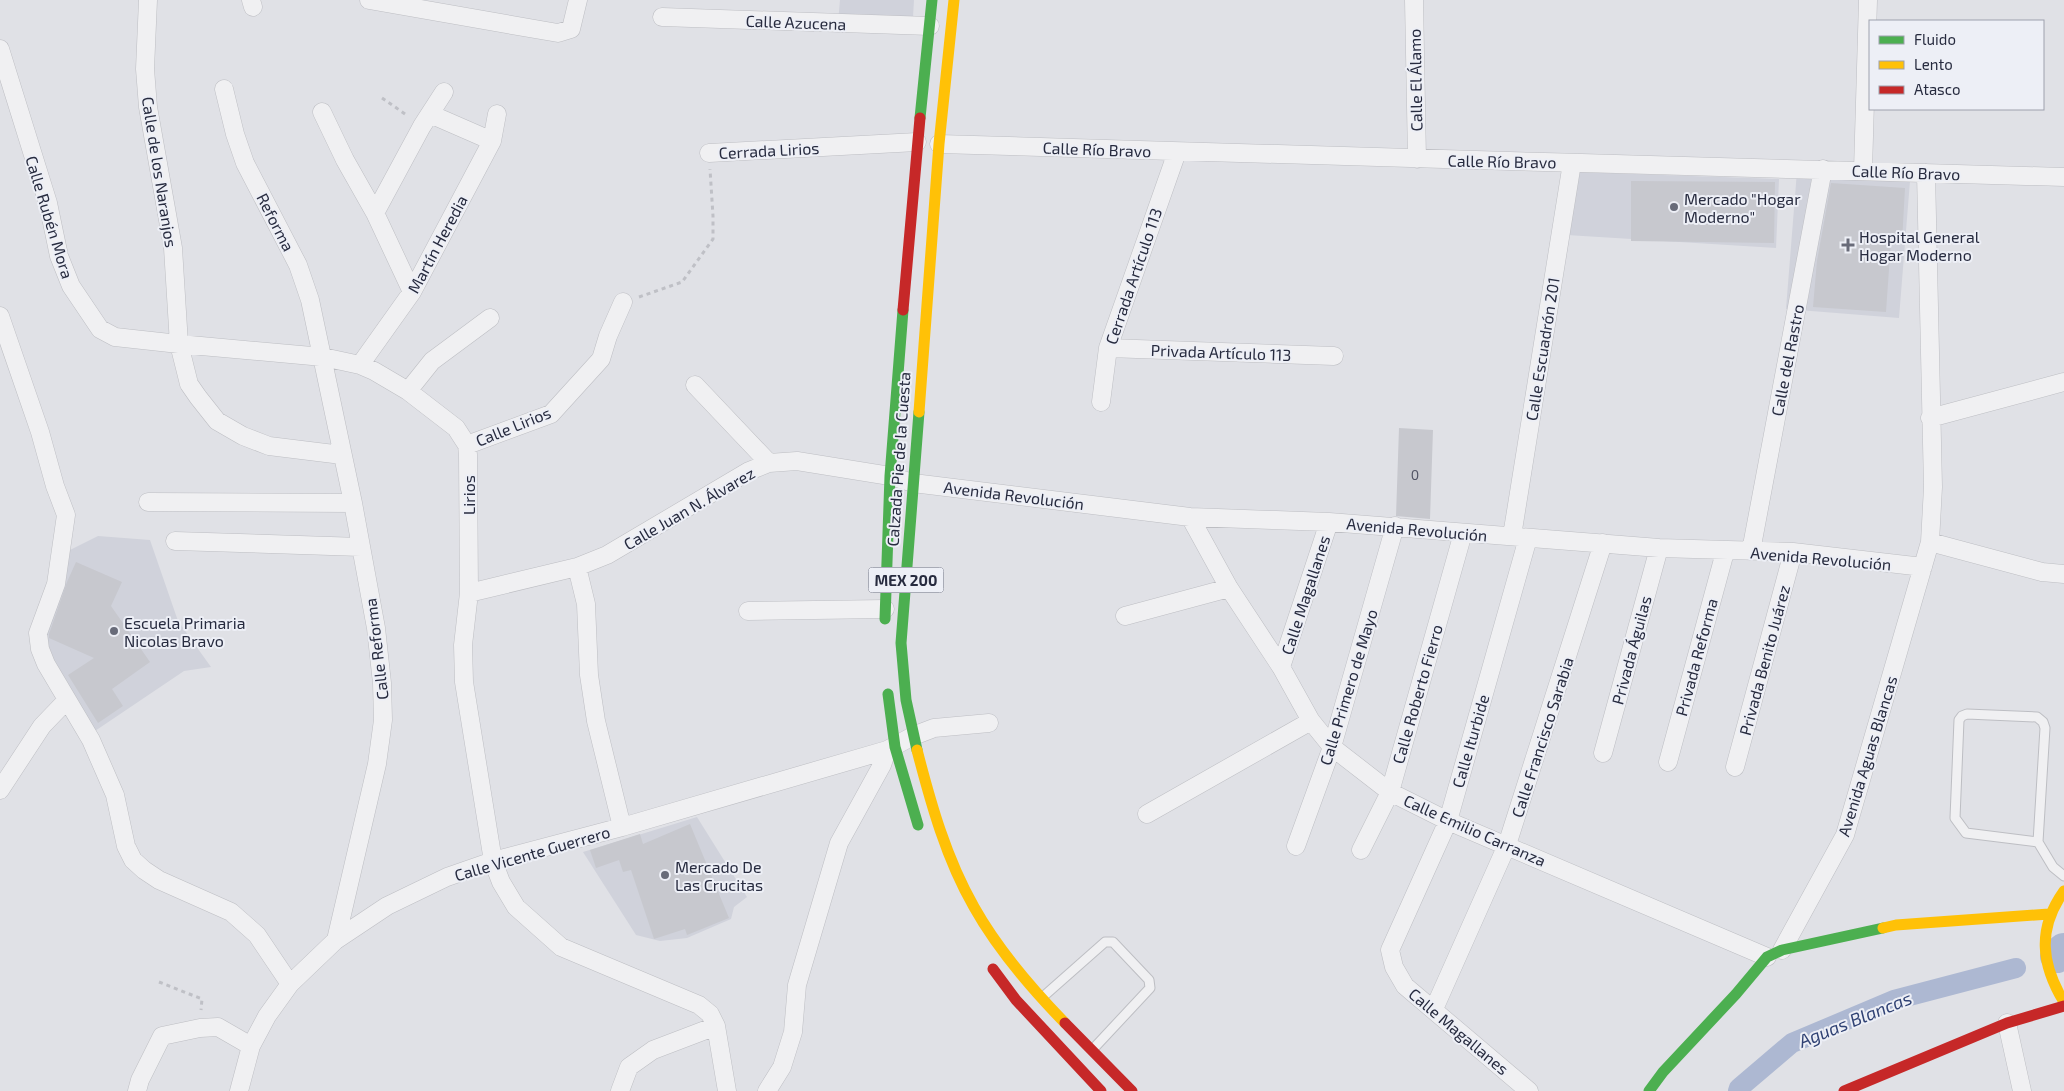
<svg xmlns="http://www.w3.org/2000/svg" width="2064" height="1091" viewBox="0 0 2064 1091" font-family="'Exo 2',sans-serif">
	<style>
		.built { fill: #d0d2db }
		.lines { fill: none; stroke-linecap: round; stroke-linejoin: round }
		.canal { stroke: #adb8d2; stroke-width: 20 }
		.river { stroke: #adb8d2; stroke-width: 34 }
		.building { fill: #c7c8ce }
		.lane-casing { stroke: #bdbec3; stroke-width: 11 }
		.street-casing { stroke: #bdbec3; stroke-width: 19 }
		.path { stroke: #bfc0c6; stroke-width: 3; stroke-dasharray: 4 4; stroke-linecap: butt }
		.lane { stroke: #f0f0f2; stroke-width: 9 }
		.street { stroke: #f0f0f2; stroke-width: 18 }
		.fast { stroke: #4caf50; stroke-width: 11 }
		.slow { stroke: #ffc107; stroke-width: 11 }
		.jam { stroke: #c62828; stroke-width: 11 }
		.poi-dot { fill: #686b79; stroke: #edeff6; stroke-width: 2 }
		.labels { text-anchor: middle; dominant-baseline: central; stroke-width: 4; stroke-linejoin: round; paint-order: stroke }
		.number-label { font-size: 14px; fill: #515464 }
		.shield { fill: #edeff6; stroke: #626676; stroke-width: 1 }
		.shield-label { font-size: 15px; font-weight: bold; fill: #272b3f }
		.street-label { font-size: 16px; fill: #272b3f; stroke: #edeff6 }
		.poi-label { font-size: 16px; fill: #272b3f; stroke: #edeff6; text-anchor: start }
		.water-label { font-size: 18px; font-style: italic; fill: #304274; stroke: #edeff6 }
	</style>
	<rect width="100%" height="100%" fill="#e0e1e6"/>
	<path class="built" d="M840,0h74l-2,34 -74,-11z
		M1797,171l113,10 -11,137 -113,-9z
		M1575,172l204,7 -3,69 -209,-13z
		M98,536l52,4 28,81 33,46 -27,4 -92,62 -51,-86 25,-95z
		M697,817l50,80 -13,10 -3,12 -44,19 -27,3 -24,-6 -53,-83z"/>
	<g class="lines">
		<path class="canal" d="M1738,1091l1,-3 53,-45 102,-43 122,-32"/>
		<path class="river" d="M2057,956l7,-6"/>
	</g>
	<path class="building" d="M1631,181l144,1 -1,61 -143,-2z
		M1831,183l74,5 -3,54 -11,-1 -5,71 -73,-5 4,-46z
		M1399,428l34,2 -3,89 -34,-3z
		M76,562l46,20 -11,24 39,56 -38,27 11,17 -25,17 -30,-48 26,-17 -45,-20v-4l18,-52z
		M690,824l39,94 -42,17 -2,-6 -31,10 -23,-69 -8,2 -4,-12 -23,8 -6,-18 50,-16 3,10z"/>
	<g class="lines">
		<defs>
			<path id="lane" d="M2038,842l-72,-9 -11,-15 4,-98 3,-4 5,-2 70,3 6,5 2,6 -7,114 15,25 11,9
				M1045,995l60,-53h8l36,38 1,8 -56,60"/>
			<path id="street" d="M148,0l-3,69 3,38 25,141 6,96 10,40 9,13 19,24 26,15 26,10 73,9
				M251,0l2,7
				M369,0l189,33 13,-4 7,-29
				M1414,0l3,159
				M662,17l268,9
				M0,49l48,154 11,53 12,30 29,43 15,8 64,7 144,13 37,8 14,6 34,20 48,37 11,17 1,10 1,138 -6,52 1,37 29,179 8,21 15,25 45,40 138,58 11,9 6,12 11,65
				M224,89l11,45 10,29 53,102 12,35 43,203 23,125 6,55 1,37 -6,44 -41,176
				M322,112l23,48 30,53 37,79
				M430,114l62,27
				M939,144c375,13 750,21 1125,33
				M709,153l208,-11
				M1863,170l5,-170
				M375,213l47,-87 22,-34
				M0,316l40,116 15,54 11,29 -10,69 -18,49 2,16 6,15 45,76 24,55 11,51 7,14 11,10 15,10 72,32 26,23 33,49
				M1108,348l226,8
				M360,365l52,-73 80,-151 5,-27
				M695,385l74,78
				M408,391l24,-30 58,-43
				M1101,402l7,-54 69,-196
				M1930,418l134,-36
				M467,445l84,-31 50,-55 7,-23 15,-34
				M148,502l205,1
				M1190,517l39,71 52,79 30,54 21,26 58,45 58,29 319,136
				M1512,536l60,-373
				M1528,538l-80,283 -58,129 4,17 11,19 124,105
				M175,541l186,6
				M1930,542l112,30 22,2
				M1751,551l72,-382
				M577,567l9,37 3,71 7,46 26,106
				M469,593l108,-26 30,-12 142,-84 20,-8 28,-2 93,15 23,7 277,34 139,5 330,26 134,4 130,15
				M748,611l137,-2
				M1125,616l104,-28
				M1281,667l48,-145
				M1603,753l56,-205
				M1668,762l57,-210
				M1735,767l58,-215
				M0,790l42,-64 25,-26
				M1147,814l164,-93
				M1296,846l36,-99 63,-221
				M1361,850l29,-58 73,-259
				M1782,950l63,-115 85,-293 3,-55 -7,-314
				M1434,1009l73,-164 96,-302
				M2007,1023l15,68
				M137,1091l3,-11 22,-44 38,-8 18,-1 33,19
				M239,1091l12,-45 16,-30 23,-32 46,-44 51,-34 60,-29 46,-16 129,-34 265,-77 26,-14 21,-8 55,-5
				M620,1091l9,-24 24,-17 63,-24
				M767,1091l15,-24 11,-35 4,-47 42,-142 43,-78 5,-15"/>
		</defs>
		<use href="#lane" class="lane-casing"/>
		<use href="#street" class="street-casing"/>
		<path class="path" d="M382,98l26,18
			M639,297l43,-15 31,-43v-23l-3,-47
			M159,982l43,17 -1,11"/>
		<use href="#lane" class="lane"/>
		<use href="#street" class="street"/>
		<path class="fast" d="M920,118l12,-118
			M885,619l5,-143 13,-166
			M888,694l7,53 23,78
			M917,750l-11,-50 -5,-57 18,-231
			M1649,1091l14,-19 73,-78 31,-37 15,-7 101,-22"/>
		<path class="slow" d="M919,412l20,-268 15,-144
			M917,750c14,54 29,108 57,157 24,43 57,81 91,116
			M2064,891c-27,38 -23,73 0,111
			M1883,928l13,-3 153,-11"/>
		<path class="jam" d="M903,310l17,-192
			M993,969l23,31 85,91
			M1065,1023l67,68
			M1844,1091l163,-68 57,-17"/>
	</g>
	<g class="poi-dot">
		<circle cx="1674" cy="207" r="5"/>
		<path d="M1845.5 237.5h5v5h5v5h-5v5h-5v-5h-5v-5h5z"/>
		<circle cx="114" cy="631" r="5"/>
		<circle cx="665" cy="875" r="5"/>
	</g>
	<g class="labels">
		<g class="number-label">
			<text x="1415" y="474">0</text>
		</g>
		<rect class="shield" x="868.5" y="567.5" width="75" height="25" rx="4"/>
		<g class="shield-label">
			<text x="906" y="580">MEX 200</text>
		</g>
		<g class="street-label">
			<text transform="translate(796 22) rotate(2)">Calle Azucena</text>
			<text transform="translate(1415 80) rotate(-91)">Calle El Álamo</text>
			<text transform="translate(1097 149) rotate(2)">Calle Río Bravo</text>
			<text transform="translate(769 150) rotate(-3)">Cerrada Lirios</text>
			<text transform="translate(1502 161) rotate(1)">Calle Río Bravo</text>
			<text transform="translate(160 172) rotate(81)">Calle de los Naranjos</text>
			<text transform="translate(1906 172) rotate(2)">Calle Río Bravo</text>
			<text transform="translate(50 217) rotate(73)">Calle Rubén Mora</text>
			<text transform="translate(276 222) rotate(63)">Reforma</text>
			<text transform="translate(437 244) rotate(-62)">Martín Heredia</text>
			<text transform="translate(1133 276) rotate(-71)">Cerrada Artículo 113</text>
			<text transform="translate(1542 349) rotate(-81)">Calle Escuadrón 201</text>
			<text transform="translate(1221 352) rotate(2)">Privada Artículo 113</text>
			<text transform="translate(1787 360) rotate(-79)">Calle del Rastro</text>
			<text transform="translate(513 426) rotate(-22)">Calle Lirios</text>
			<text transform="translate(898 459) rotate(-86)">Calzada Pie de la Cuesta</text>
			<text transform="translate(468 495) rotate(-90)">Lirios</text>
			<text transform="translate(1014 495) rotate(7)">Avenida Revolución</text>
			<text transform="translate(689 508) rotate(-30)">Calle Juan N. Álvarez</text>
			<text transform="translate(1417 529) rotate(5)">Avenida Revolución</text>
			<text transform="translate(1821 558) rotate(5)">Avenida Revolución</text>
			<text transform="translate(1305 595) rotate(-72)">Calle Magallanes</text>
			<text transform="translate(376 649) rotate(-97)">Calle Reforma</text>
			<text transform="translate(1631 650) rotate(-75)">Privada Águilas</text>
			<text transform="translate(1696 657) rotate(-75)">Privada Reforma</text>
			<text transform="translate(1764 660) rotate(-75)">Privada Benito Juárez</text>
			<text transform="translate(1348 687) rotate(-73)">Calle Primero de Mayo</text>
			<text transform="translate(1417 694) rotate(-74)">Calle Roberto Fierro</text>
			<text transform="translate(1542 737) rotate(-72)">Calle Francisco Sarabia</text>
			<text transform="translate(1470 741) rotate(-74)">Calle Iturbide</text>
			<text transform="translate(1867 756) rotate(-73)">Avenida Aguas Blancas</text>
			<text transform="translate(1475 830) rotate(24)">Calle Emilio Carranza</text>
			<text transform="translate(532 853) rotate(-16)">Calle Vicente Guerrero</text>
			<text transform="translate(1459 1031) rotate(40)">Calle Magallanes</text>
		</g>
		<g class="poi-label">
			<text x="1684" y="198">Mercado "Hogar<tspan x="1684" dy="18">Moderno"</tspan></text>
			<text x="1859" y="236">Hospital General<tspan x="1859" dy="18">Hogar Moderno</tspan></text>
			<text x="124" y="622">Escuela Primaria<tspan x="124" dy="18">Nicolas Bravo</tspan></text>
			<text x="675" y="866">Mercado De<tspan x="675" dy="18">Las Crucitas</tspan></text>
		</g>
		<g class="water-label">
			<text transform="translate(1855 1019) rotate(-22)">Aguas Blancas</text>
		</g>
	</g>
	<rect x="1869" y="20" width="175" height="90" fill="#edeff6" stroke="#9ea1ad"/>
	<rect x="1879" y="36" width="25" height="8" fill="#4caf50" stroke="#9ea1ad"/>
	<text x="1914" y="45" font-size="15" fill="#272b3f">Fluido</text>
	<rect x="1879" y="61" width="25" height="8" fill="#ffc107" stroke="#9ea1ad"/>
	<text x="1914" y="70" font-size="15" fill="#272b3f">Lento</text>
	<rect x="1879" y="86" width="25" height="8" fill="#c62828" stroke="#9ea1ad"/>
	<text x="1914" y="95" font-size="15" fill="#272b3f">Atasco</text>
</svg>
